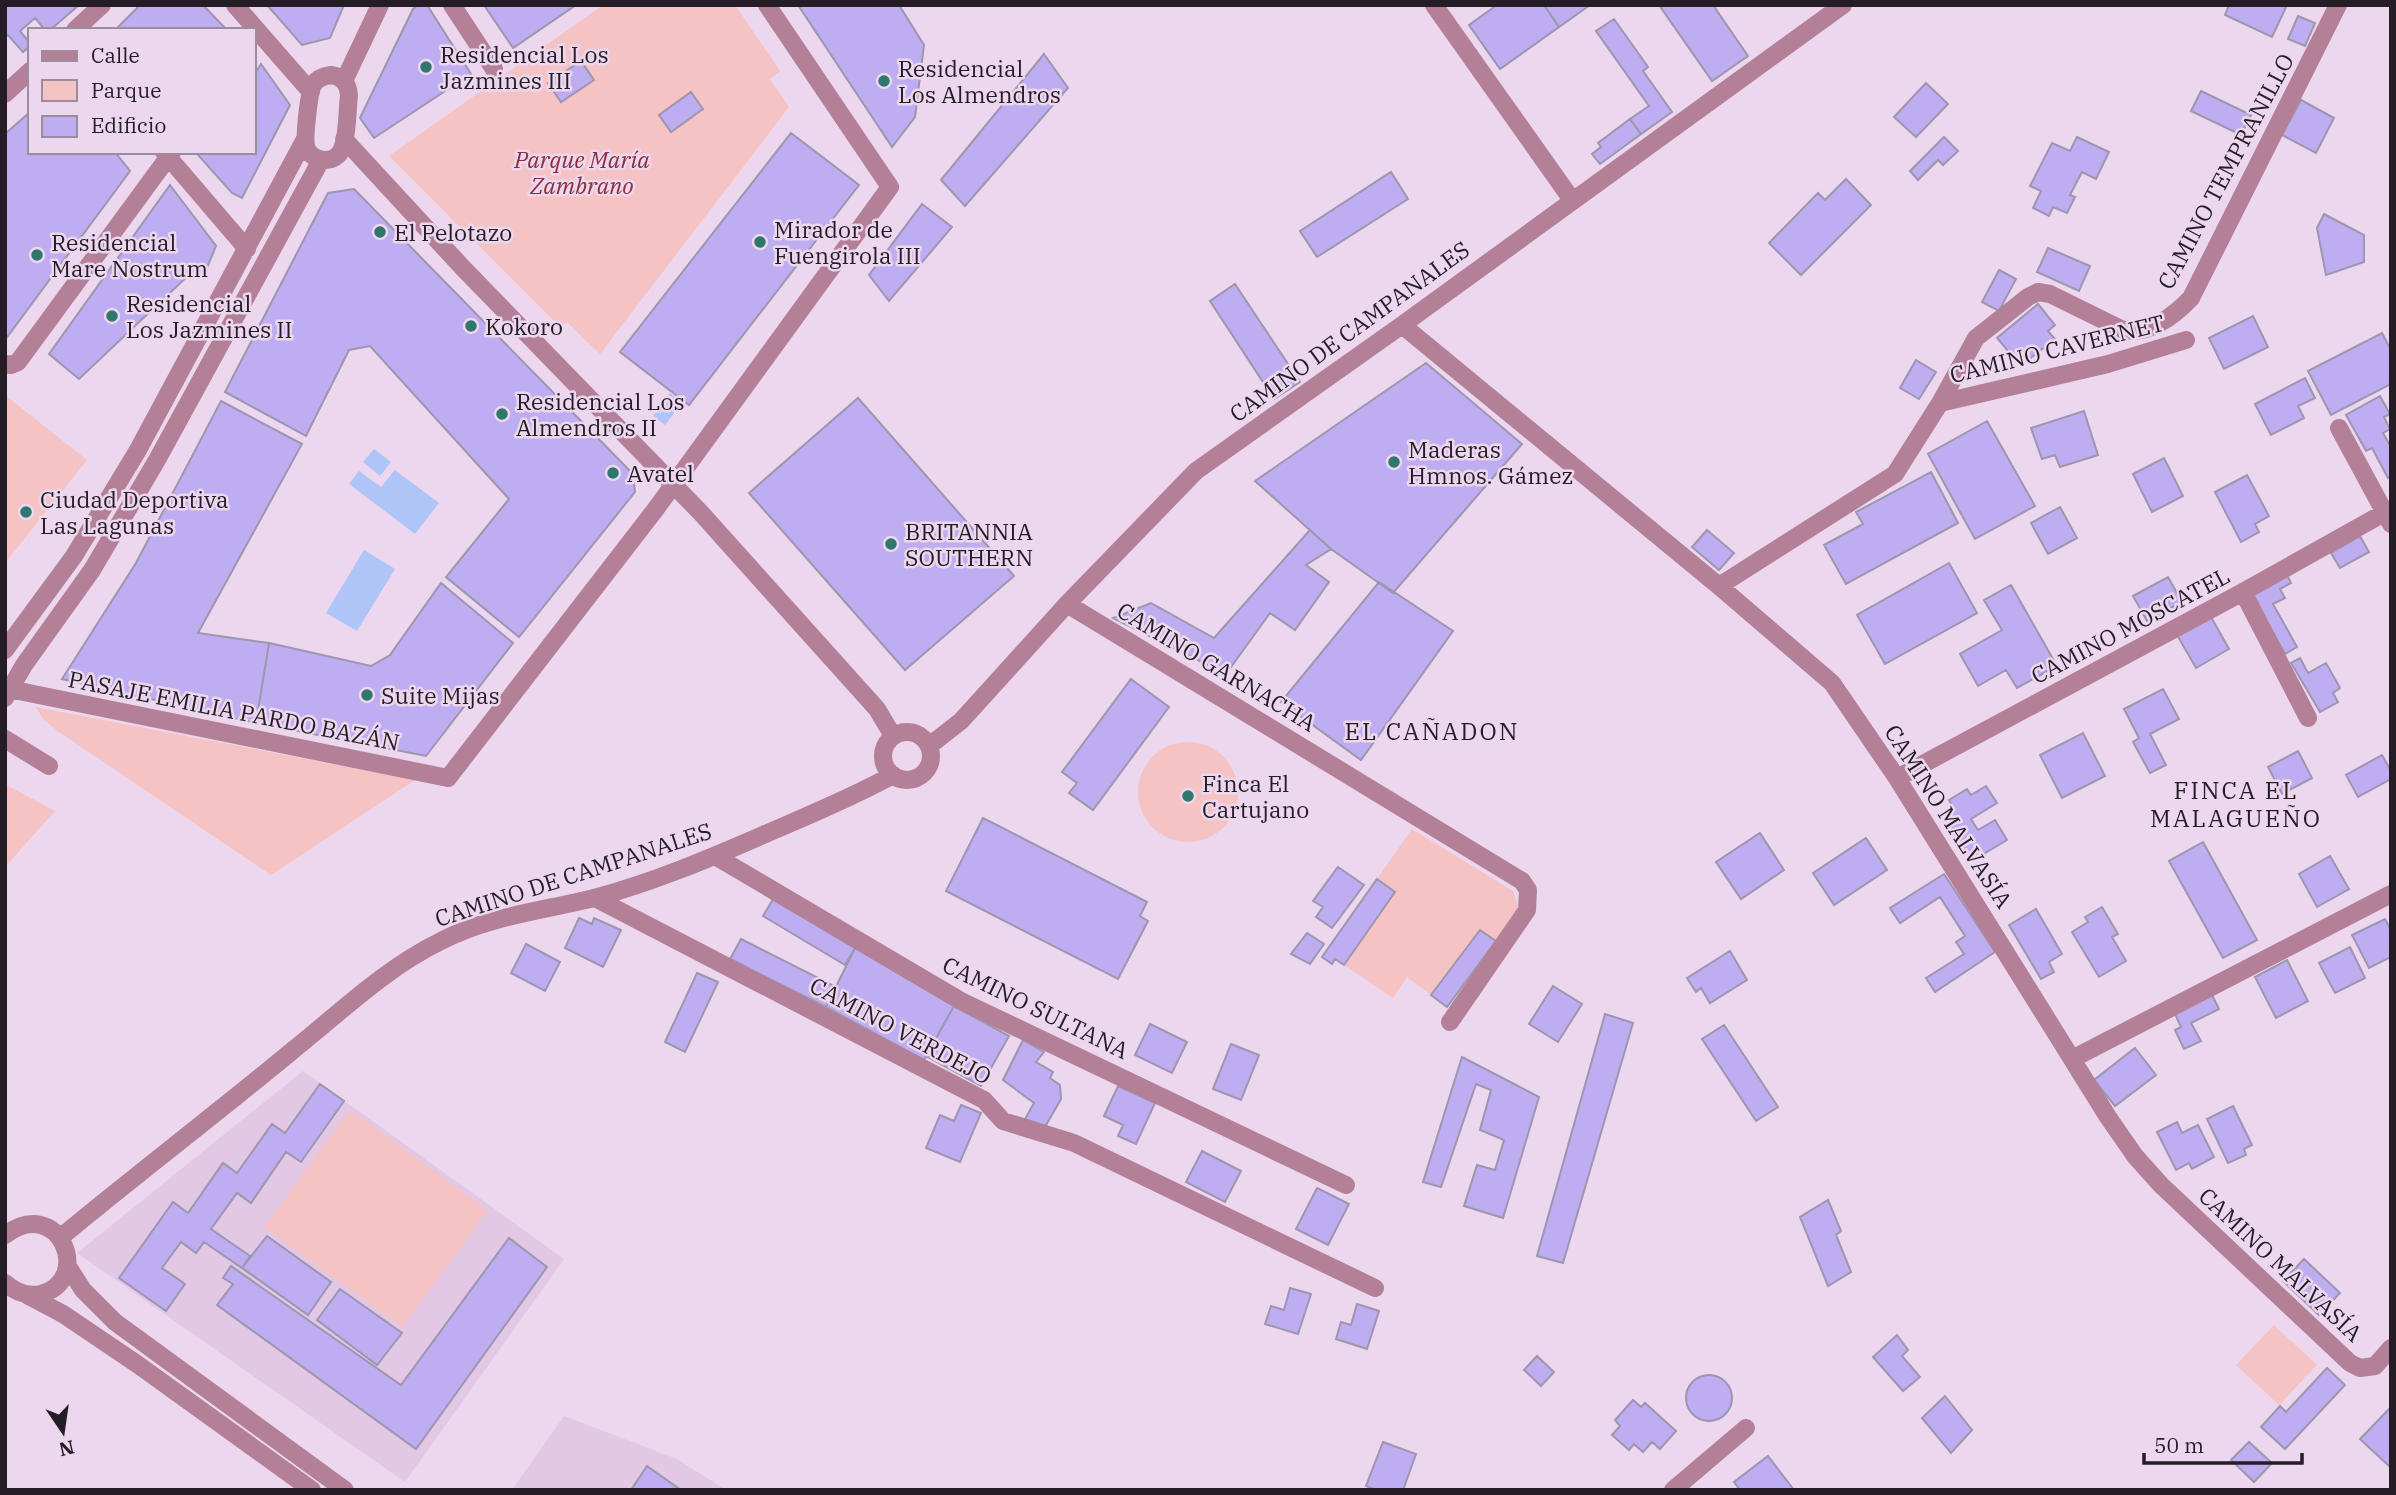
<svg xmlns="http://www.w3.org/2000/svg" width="2396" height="1495" viewBox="0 0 2396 1495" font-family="'IBM Plex Serif',serif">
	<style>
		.built { fill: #e2c8e5 }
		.green { fill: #f5c3c3 }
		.water { fill: #afc4f7 }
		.building { fill: #beadf0; stroke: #9c96b0; stroke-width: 2 }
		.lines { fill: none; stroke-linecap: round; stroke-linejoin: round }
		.street { stroke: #b38097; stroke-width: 18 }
		.poi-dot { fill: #2f766d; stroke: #ecd7ee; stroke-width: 2.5 }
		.labels { text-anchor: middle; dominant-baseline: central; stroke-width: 5; stroke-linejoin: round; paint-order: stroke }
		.poi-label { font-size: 23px; fill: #241d25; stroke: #ecd7ee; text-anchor: start }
		.park-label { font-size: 23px; font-style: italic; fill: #8b2e37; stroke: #ecd7ee }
		.street-label { font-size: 23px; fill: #241d25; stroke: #ecd7ee }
		.neighbourhood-label { font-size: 24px; letter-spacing: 2px; fill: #241d25; stroke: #ecd7ee }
	</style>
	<rect width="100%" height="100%" fill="#ecd7ee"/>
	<path class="built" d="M303,1071l261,188 -159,223 -328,-229z
		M564,1416l113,43 49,31h-214z"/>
	<path class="green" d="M603,5h132l45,66 -10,8 19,28 -189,247 -33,-32 -7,5 -171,-171z
		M5,395l82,65 -82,103z
		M36,707l379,73 -144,95 -212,-143 -16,-13z
		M1138 792a50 50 0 1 1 100 0a50 50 0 1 1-100 0Z
		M5,784l50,27 -50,56z
		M1412,829l101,62 5,16 -22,34 -16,-11 -49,65 -24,-18 -14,21 -49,-33 51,-73 -18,-13z
		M350,1110l138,100 -86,117 -138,-100z
		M2274,1325l43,40 -38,40 -43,-40z"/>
	<path class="water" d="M670,393l12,10 -17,22 -12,-9z
		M374,449l17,13 -11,14 -17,-14z
		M395,470l44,33 -24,31 -66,-50 10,-13 22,16z
		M364,550l31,19 -38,62 -31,-18z"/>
	<path class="building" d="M5,5l21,1 53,-1 -29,25h-5l-10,-12 -15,13 10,12v3l-7,6 -15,-17 -3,2z
		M140,5h63l24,25h-112z
		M267,5h77l-14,33 -28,7z
		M418,5h9l44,69 -97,64 -14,-20 53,-109z
		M484,5h92l-63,43z
		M798,5h101l25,40 -9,72 -23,30z
		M1497,5h47l15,22 -59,42 -31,-44z
		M1544,5h46l-31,22z
		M1659,5h54l35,51 -36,25z
		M2229,5h58l-15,32 -47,-22z
		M2298,16l17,7 -10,23 -17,-7z
		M1614,19l34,48 -5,4 29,41 -31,22 -11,-15 19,-13 -53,-75z
		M1044,54l24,34 -103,118 -24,-26z
		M581,61l13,19 -33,22 -13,-19z
		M261,64l29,41 -48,93 -10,-5 -34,-38 2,-3h54v-77z
		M1926,83l22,21 -32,33 -22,-20z
		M2201,91l50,24 -10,20 -50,-24z
		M691,92l12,17 -32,23 -12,-17z
		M2301,100l33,18 -18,35 -34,-18z
		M30,112v40h85l15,19 -125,169v-206z
		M1630,119l11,15 -41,30 -8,-10 9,-7 -3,-4z
		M791,133l68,52 -170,220 -69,-53z
		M1944,137l14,14 -15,14 -5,-5 -20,20 -8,-9z
		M2077,137l32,15 -13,27 -14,-7 -12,23 5,2 -8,16 -14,-6 -4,9 -16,-8 8,-17 -11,-5 22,-43 18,8z
		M1391,172l17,27 -91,58 -17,-26z
		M1846,179l25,26 -70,70 -32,-32 49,-50 7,7z
		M170,185l46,61 -13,31 -10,-6 -114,108 -30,-25z
		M354,189l279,285 2,18 -116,145 -73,-60 63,-78 -139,-153 -21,4 -43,86 -81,-44 103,-199z
		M922,204l30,23 -63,74 -20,-26z
		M2324,214l40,21v27l-38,13 -9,-47z
		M2048,248l42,18 -11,25 -42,-19z
		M1999,270l17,9 -17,32 -17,-9z
		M1235,284l65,98 -26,17 -64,-98z
		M2038,304l17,21 -7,6 7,8 -27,21 -3,-4 -8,6 -20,-24z
		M2253,316l15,31 -44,22 -15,-31z
		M2382,333l9,17v34l-60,31 -23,-44z
		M1916,360l20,12 -17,27 -19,-11z
		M1426,363l96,81 -129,149 -62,-44 -76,-68z
		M2305,378l10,20 -17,8 6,12 -33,17 -16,-31z
		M2380,396l10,18 -6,3 6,12 -7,4 8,14v29l-3,2 -16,-30 -6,3 -20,-36z
		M858,398l156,178 -109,94 -156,-177z
		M221,401l81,43 -104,189 71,10 -13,80 -194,-44 74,-116z
		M2084,411l14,44 -38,12 -5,-12 -13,4 -11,-31z
		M1987,421l48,85 -60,33 -47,-85z
		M2164,458l19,38 -31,16 -19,-38z
		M1931,472l27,51 -112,61 -22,-39 39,-21 -7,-12z
		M2247,475l22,41 -14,8 4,8 -18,10 -26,-50z
		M2060,507l17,31 -29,16 -17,-31z
		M1310,530l21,19 -25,16 23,17 -34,48 -25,-17 -44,61 -113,-56 38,-15 63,35z
		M1707,530l27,23 -15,17 -27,-23z
		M2360,536l9,16 -29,16 -9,-15z
		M1949,563l28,50 -92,51 -28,-49z
		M2286,573l5,10 -11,6 5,9 -12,6 24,43 -12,7 -34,-61z
		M2168,577l14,25 -35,19 -14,-25z
		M1379,582l74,49 -92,129 -80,-58z
		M441,583l72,60 -87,113 -170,-33 13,-80 102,23 19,-11z
		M2011,585l46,81 -40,22 -11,-18 -28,16 -18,-32 42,-24 -18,-30z
		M2211,617l18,32 -33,19 -19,-33z
		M2300,658l8,15 18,-10 14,25 -7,5 5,9 -18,10 -29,-49z
		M1131,679l38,28 -76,103 -24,-17 8,-10 -15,-11z
		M2163,689l16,30 -29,15 16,31 -16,8 -17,-31 6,-4 -15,-29z
		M2083,733l22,43 -43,22 -22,-43z
		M2298,751l14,27 -30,16 -14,-27z
		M2382,755l9,16v8l-33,18 -12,-22z
		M1986,786l11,17 -26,16 7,11 17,-10 12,20 -35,21 -29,-48 10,-6 -4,-7 18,-11 4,6z
		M983,818l164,84 -7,14 8,5 -30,58 -172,-88z
		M1760,833l24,37 -43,29 -25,-37z
		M1866,838l21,32 -53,35 -21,-32z
		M2203,842l54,98 -34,18 -54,-97z
		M2330,856l19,33 -32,18 -18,-33z
		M1338,867l26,18 -32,43 -16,-11 7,-10 -10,-6z
		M1944,874l51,78 -60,40 -9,-14 38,-24 -8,-12 9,-6 -25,-39 -40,26 -10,-15z
		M1377,879l18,13 -51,73 -9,-6 -3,5 -10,-7z
		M773,899l82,49 -10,17 -82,-49z
		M2102,907l16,27 -6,3 14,24 -27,16 -27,-45 16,-10 -3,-5z
		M2036,909l26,45 -13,8 5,10 -13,7 -32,-54z
		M579,918l13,6 2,-6 27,12 -18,37 -38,-19z
		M2385,919l6,11v27l-22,11 -17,-33z
		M1480,930l16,11 -49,66 -16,-12z
		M1307,933l17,11 -14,20 -19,-10z
		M741,939l95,48 -10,20 -96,-48z
		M526,944l34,18 -15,29 -34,-18z
		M2350,947l15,31 -30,15 -16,-30z
		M855,948l99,58 -30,54 -98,-53z
		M1730,951l17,29 -37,23 -9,-15 -5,4 -9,-14z
		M2287,960l21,41 -32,17 -21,-41z
		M697,973l21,9 -33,70 -20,-10z
		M1553,986l29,18 -24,38 -29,-18z
		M2212,995l7,14 -28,14 10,18 -17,8 -9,-19 6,-3 -6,-13z
		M954,1006l55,30 -28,50 -55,-30z
		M1605,1014l28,9 -70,240 -26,-7z
		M1150,1024l37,18 -15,31 -37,-18z
		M1724,1025l54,82 -22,14 -54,-82z
		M1023,1040l21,12 -8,10 17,10 -3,6 10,7 1,14 -16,28 -21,-6 10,-18 -31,-23z
		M1231,1044l28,11 -18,45 -28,-11z
		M2135,1048l21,27 -41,31 -21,-26z
		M1462,1057l77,40 -36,121 -39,-12 13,-41 18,5 9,-30 -24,-10 11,-40 -15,-6 -35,103 -18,-5z
		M320,1084l24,17 -43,61 -15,-10 -35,51 -14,-10 -26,36 39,27 -8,12 -38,-26 -8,11 -15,-11 -19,26 23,16 -19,27 -47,-33 54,-76 15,11 35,-50 14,10 35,-49 13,9z
		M1118,1086l37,17 -19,41 -18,-8 5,-11 -19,-9z
		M961,1105l20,8 -21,49 -34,-14 14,-33 14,6z
		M2233,1106l19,39 -8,4 2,6 -18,8 -21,-44z
		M2177,1122l5,11 16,-8 16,32 -22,12 -3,-6 -13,7 -19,-38z
		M1202,1151l39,20 -16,31 -39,-20z
		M1317,1188l32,16 -21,41 -32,-16z
		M1828,1200l13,31 -5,4 15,37 -23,14 -28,-69z
		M267,1236l64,46 -23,33 -66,-47z
		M509,1238l38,29 -131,182 -199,-144 16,-21 -10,-6 8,-12 170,119z
		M2304,1259l36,34 -21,22 -36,-34z
		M1290,1288l21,6 -13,40 -33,-10 6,-18 13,4z
		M340,1289l62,44 -25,32 -60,-45z
		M1357,1304l22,7 -12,38 -31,-10 5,-17 10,3z
		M1897,1335l11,15 -6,6 18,21 -17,14 -30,-34z
		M1537,1356l17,16 -13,14 -17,-16z
		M2327,1368l18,17 -60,64 -24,-22 19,-21 6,6z
		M1686 1398a23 23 0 1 1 46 0a23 23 0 1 1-46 0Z
		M1945,1396l27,34 -21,23 -29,-35z
		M1633,1400l8,7 4,-4 31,28 -16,18 -8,-7 -9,10 -9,-8 -5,6 -17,-15 8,-9 -5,-6z
		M2391,1407v57l-2,2 -29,-27z
		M1383,1442l33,12 -13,36h-27l-10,-4z
		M2249,1442l23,21 -18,19 -23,-22z
		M1768,1456l26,34h-54l-6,-8z
		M647,1466l34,24h-50z"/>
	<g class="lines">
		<path class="street" d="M235,5l76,87
			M452,5l42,64
			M1434,5l138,195
			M75,30l27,-25
			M331,75c12,2 17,9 18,20 -2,17 -1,39 -7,54 -6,15 -28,14 -35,0 -4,-8 2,-56 6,-64 4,-7 11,-9 18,-10z
			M344,81l36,-76
			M5,94l25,-23
			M344,139l118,128 239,246 176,196 16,27
			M164,152l83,97
			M1402,325l317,261 113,97 65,95 211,339 27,39 26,29 189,178 10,5 15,-2 16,-18
			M5,364l6,1 7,-3 154,-210
			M1940,403l168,-39 78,-24
			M2339,428l52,96
			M1719,586l176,-112 45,-71 36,-65 52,-41 10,-5 12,2 71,35c26,8 53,-13 70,-31l147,-293
			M2243,592l65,126
			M1067,604l455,277 6,9 -1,20 -77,112
			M5,650l69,-94 64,-106 167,-311
			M9,689l439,89 207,-268 235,-323 -123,-182
			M5,698l19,-33 68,-95 65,-110 164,-300
			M883 756a24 24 0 1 1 48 0a24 24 0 1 1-48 0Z
			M5,739l44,27
			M929,746l32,-25 106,-117 129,-133 206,-146 441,-320
			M1897,778l346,-186 141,-79
			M715,856l246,145 385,184
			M595,898l389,202 19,21 71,22 301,145
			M2072,1059l319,-165
			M5,1235c54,-41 89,45 36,59 -14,3 -26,-2 -36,-11
			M61,1237c76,-63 155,-123 231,-186 49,-39 92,-82 149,-110 48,-25 101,-30 153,-43 57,-15 114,-39 169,-63 44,-19 88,-37 130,-60
			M67,1265l16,25 32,32 230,168
			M27,1295l36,19 74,50 175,126
			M1673,1490l73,-62"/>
	</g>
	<g class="poi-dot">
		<circle cx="426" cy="67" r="7"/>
		<circle cx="884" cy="81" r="7"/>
		<circle cx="380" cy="232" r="7"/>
		<circle cx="760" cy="242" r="7"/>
		<circle cx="37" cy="255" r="7"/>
		<circle cx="112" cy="316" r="7"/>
		<circle cx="471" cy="326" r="7"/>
		<circle cx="502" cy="414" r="7"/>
		<circle cx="1394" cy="462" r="7"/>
		<circle cx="613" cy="473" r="7"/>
		<circle cx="26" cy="512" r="7"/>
		<circle cx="891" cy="544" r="7"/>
		<circle cx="367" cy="695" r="7"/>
		<circle cx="1188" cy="796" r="7"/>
	</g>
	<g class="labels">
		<g class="poi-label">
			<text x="440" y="54">Residencial Los<tspan x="440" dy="26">Jazmines III</tspan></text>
			<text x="898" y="68">Residencial<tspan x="898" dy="26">Los Almendros</tspan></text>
			<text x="774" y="229">Mirador de<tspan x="774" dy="26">Fuengirola III</tspan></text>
			<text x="394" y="232">El Pelotazo</text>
			<text x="51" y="242">Residencial<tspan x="51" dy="26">Mare Nostrum</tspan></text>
			<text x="126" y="303">Residencial<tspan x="126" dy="26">Los Jazmines II</tspan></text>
			<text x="485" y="326">Kokoro</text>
			<text x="516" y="401">Residencial Los<tspan x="516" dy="26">Almendros II</tspan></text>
			<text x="1408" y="449">Maderas<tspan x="1408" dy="26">Hmnos. Gámez</tspan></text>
			<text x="627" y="473">Avatel</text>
			<text x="40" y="499">Ciudad Deportiva<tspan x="40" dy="26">Las Lagunas</tspan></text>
			<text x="905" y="531">BRITANNIA<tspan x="905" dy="26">SOUTHERN</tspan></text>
			<text x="381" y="695">Suite Mijas</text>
			<text x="1202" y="783">Finca El<tspan x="1202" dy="26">Cartujano</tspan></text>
		</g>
		<g class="park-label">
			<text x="582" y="159">Parque María<tspan x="582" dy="26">Zambrano</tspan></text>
		</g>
		<g class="street-label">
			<text transform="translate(2225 171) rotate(-62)">CAMINO TEMPRANILLO</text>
			<text transform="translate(1349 331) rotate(-36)">CAMINO DE CAMPANALES</text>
			<text transform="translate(2057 348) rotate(-14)">CAMINO CAVERNET</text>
			<text transform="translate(2130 625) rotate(-28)">CAMINO MOSCATEL</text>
			<text transform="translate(1217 666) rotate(31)">CAMINO GARNACHA</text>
			<text transform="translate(234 710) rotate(11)">PASAJE EMILIA PARDO BAZÁN</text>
			<text transform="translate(1949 816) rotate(57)">CAMINO MALVASÍA</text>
			<text transform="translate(573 874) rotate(-18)">CAMINO DE CAMPANALES</text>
			<text transform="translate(1036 1007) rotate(26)">CAMINO SULTANA</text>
			<text transform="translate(901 1030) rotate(28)">CAMINO VERDEJO</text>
			<text transform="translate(2281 1264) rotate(43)">CAMINO MALVASÍA</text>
		</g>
		<g class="neighbourhood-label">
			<text x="1432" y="731">EL CAÑADON</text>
			<text x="2236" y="790">FINCA EL<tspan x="2236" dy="28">MALAGUEÑO</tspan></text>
		</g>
	</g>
	<rect width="2396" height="1495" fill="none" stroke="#241d25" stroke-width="14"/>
	<rect x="28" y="28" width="228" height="126" fill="#ecd7ee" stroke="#9c8d9e" stroke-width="2"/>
	<rect x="42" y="51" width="35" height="10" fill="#b38097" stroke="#9c8d9e" stroke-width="2"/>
	<text x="91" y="63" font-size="21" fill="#241d25">Calle</text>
	<rect x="42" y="80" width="35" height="21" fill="#f5c3c3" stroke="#9c8d9e" stroke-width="2"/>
	<text x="91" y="98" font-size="21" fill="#241d25">Parque</text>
	<rect x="42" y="116" width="35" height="21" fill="#beadf0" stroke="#9c8d9e" stroke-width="2"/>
	<text x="91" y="133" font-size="21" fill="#241d25">Edificio</text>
	<g transform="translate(63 1432) rotate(167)" stroke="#ecd7ee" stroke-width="5" paint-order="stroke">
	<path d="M0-5L12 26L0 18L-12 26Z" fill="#241d25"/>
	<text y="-10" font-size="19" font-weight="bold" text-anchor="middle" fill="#241d25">N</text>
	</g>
	<path d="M2144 1453v10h158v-10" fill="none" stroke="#241d25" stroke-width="3.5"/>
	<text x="2154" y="1453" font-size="21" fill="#241d25" stroke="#ecd7ee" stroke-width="5" paint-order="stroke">50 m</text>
</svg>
